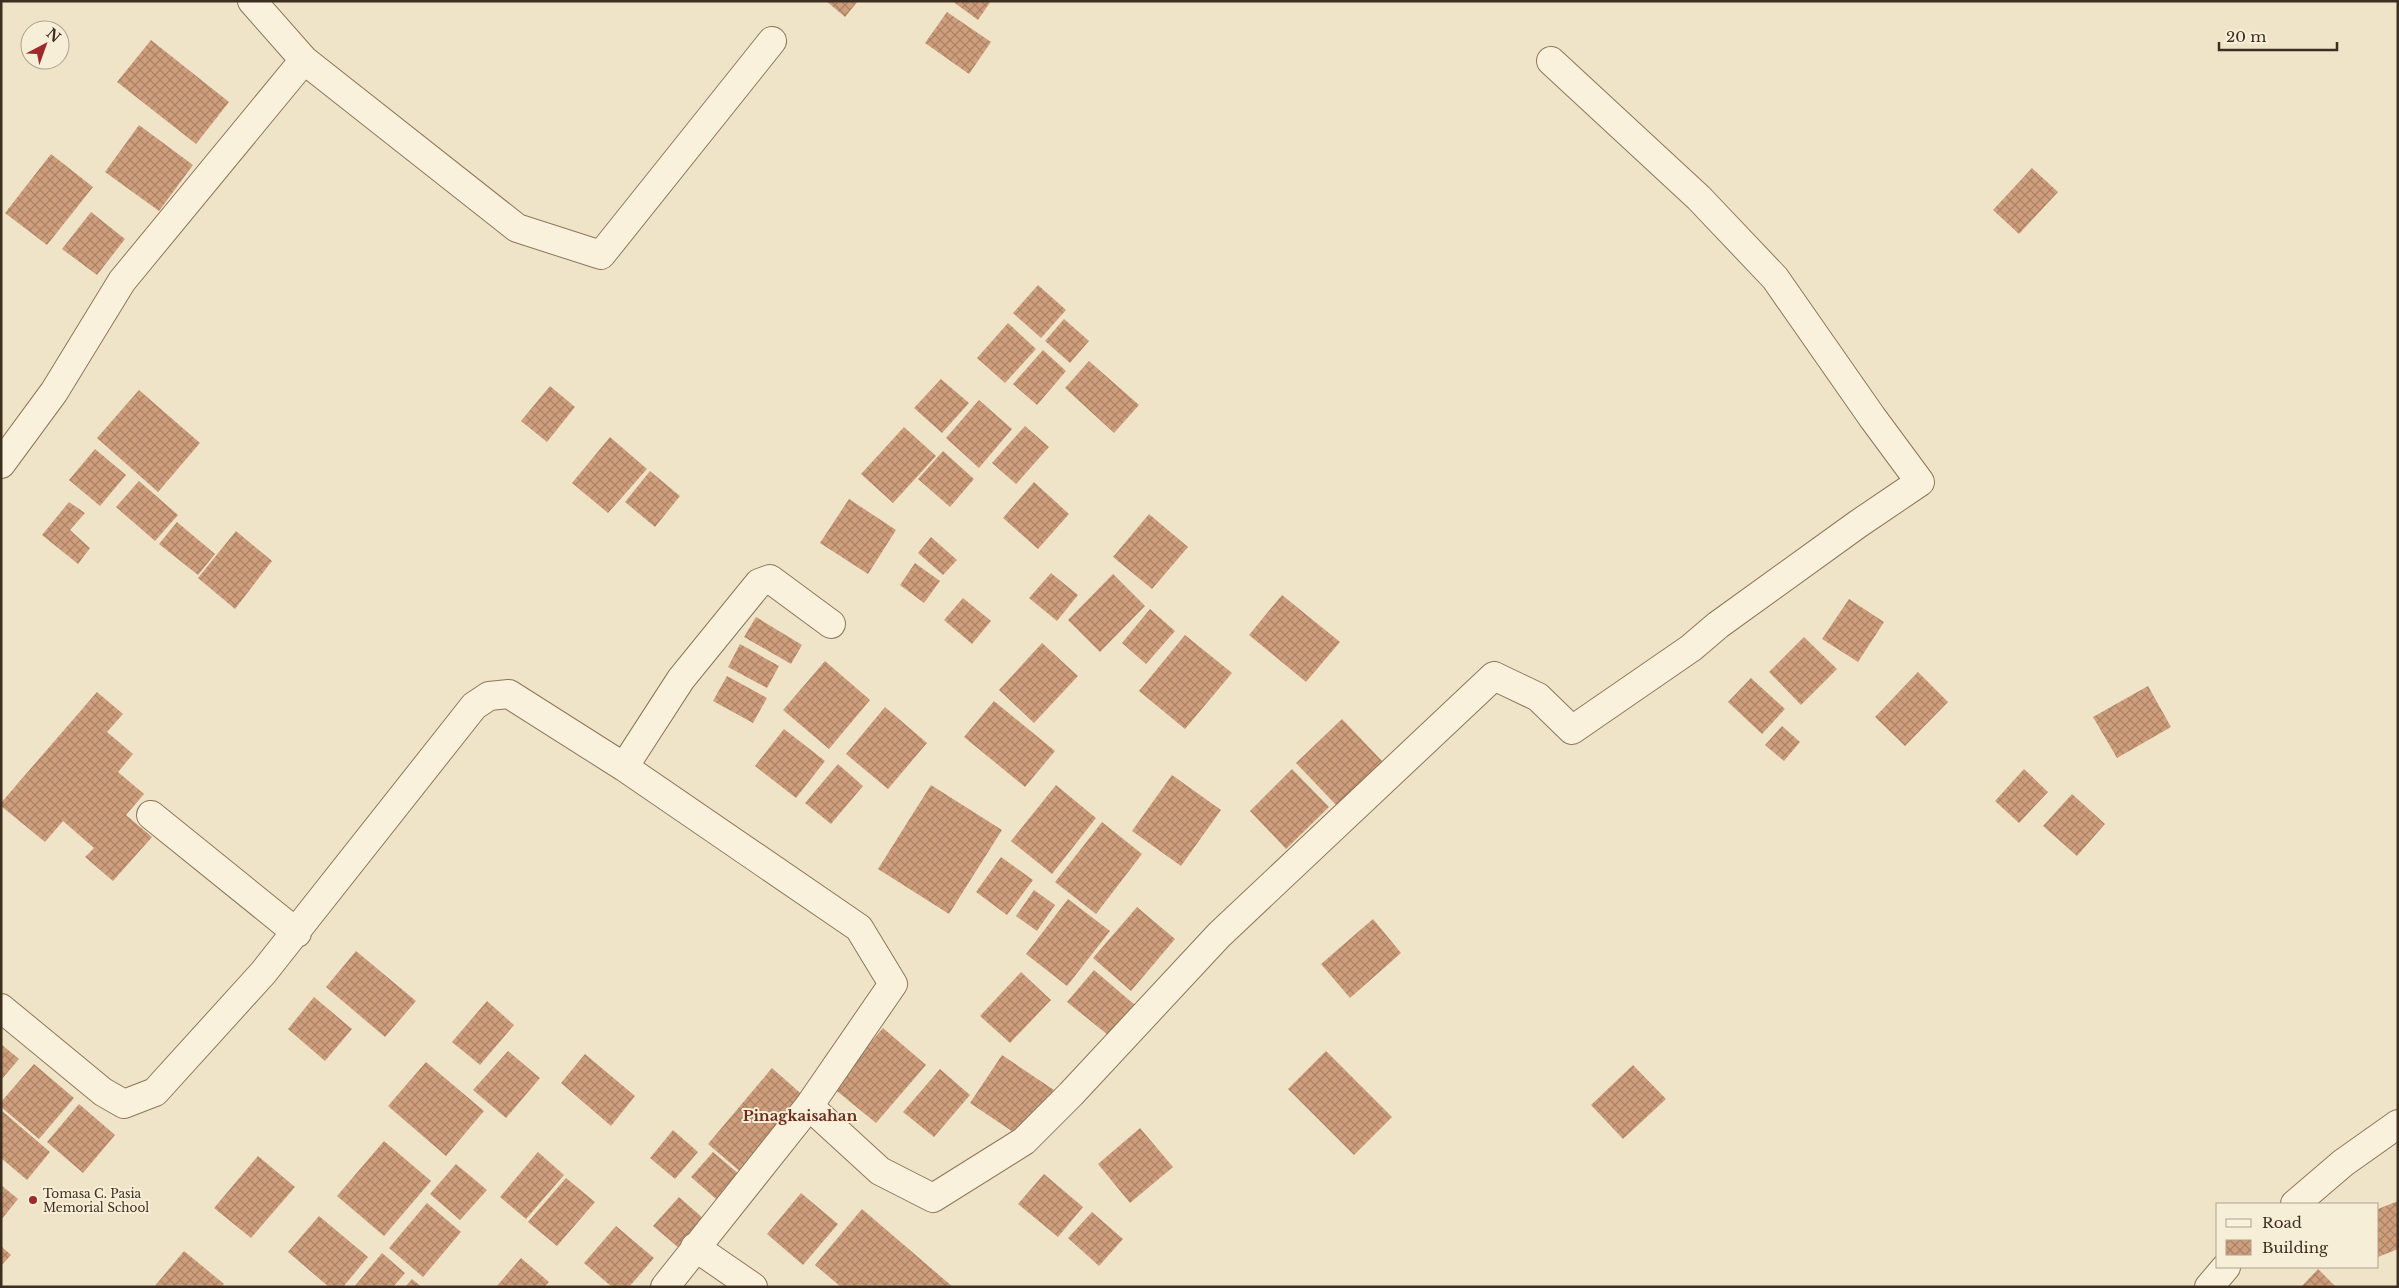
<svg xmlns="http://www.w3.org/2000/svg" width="2399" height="1288" viewBox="0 0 2399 1288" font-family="'Libre Baskerville',serif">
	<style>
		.building { fill: url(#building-cross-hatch) }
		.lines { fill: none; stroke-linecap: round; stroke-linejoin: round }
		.minor-casing { stroke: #8d765c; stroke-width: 30 }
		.minor { stroke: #faf1dc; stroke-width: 28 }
		.poi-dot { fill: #9e2a2b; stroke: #f7eed8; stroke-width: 2 }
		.labels { text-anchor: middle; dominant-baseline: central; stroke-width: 4; stroke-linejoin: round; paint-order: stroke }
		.poi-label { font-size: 12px; fill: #3d2e20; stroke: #f7eed8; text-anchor: start }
		.quarter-label { font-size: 15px; font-weight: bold; fill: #6b2e1e; stroke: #f7eed8 }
	</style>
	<defs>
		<pattern id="building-cross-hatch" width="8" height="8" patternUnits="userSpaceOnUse" patternTransform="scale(1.25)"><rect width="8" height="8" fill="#cf9f7d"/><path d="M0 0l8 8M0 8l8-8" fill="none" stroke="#a98266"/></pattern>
	</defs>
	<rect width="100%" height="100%" fill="#f0e4c8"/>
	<path class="building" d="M826,1h32l-13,16z
		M952,1h39l-13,19z
		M947,12l44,30 -22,32 -44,-31z
		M151,40l78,62 -33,42 -79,-62z
		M139,125l54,40 -34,46 -54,-39z
		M51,154l42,33 -46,58 -42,-32z
		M2032,168l26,24 -39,42 -26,-24z
		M91,212l34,27 -28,36 -35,-26z
		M1038,285l28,25 -25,28 -28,-25z
		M1064,319l25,22 -19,22 -25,-22z
		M1008,323l28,26 -31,34 -28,-25z
		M1043,350l23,21 -29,34 -24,-21z
		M1089,361l50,44 -25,28 -49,-45z
		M941,379l28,24 -27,30 -28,-25z
		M550,386l25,21 -28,35 -26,-21z
		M139,390l61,53 -42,49 -61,-54z
		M979,400l33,29 -33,39 -33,-30z
		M1025,426l24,21 -33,37 -24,-21z
		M904,427l32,29 -43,47 -32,-29z
		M610,437l37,32 -39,44 -36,-30z
		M95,449l31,26 -26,31 -31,-26z
		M943,451l31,28 -24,28 -32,-28z
		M650,471l30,25 -25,31 -30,-25z
		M139,481l39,34 -23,26 -39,-34z
		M1034,482l35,32 -31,35 -35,-31z
		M849,499l47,31 -28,44 -48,-31z
		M69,502l16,11 -15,17 20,18 -12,16 -36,-29z
		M1149,514l39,33 -36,42 -39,-32z
		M177,522l38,32 -17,21 -39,-31z
		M236,531l36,30 -37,48 -37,-31z
		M931,537l26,23 -14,15 -25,-22z
		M915,563l25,18 -16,22 -24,-18z
		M1051,573l27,22 -21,26 -28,-23z
		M1113,574l32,32 -45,46 -32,-32z
		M1282,595l58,47 -34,40 -57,-47z
		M963,598l28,23 -19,23 -28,-24z
		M1849,599l35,23 -26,40 -36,-23z
		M1150,609l25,22 -29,33 -24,-21z
		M756,617l46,28 -11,19 -47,-27z
		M1185,635l47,38 -47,56 -46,-38z
		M1804,637l33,32 -36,36 -32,-33z
		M1042,643l36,33 -44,47 -35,-33z
		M740,644l39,22 -12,22 -39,-21z
		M825,661l45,39 -41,49 -46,-39z
		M1918,672l30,30 -43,44 -30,-29z
		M727,676l40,22 -14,25 -40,-22z
		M1751,678l34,31 -23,25 -34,-32z
		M2148,686l23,41 -54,31 -24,-41z
		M97,692l26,22 -16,18 26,22 -15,18 26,22 -18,21 26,22 -39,44 -28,-24 9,-9 -31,-27 -18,21 -44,-36v-3l18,-21z
		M994,701l61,50 -30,36 -61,-50z
		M885,707l42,36 -39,46 -42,-35z
		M1342,719l41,43 -46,44 -41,-43z
		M1782,726l18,16 -16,19 -19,-16z
		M784,729l41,32 -29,37 -41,-32z
		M838,764l25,22 -32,38 -26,-21z
		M1292,769l37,38 -43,42 -36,-38z
		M2024,769l24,23 -29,31 -24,-22z
		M1172,775l49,35 -40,56 -49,-35z
		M931,785l71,45 -53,84 -71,-45z
		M1056,785l40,33 -44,56 -41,-33z
		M2072,794l33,30 -28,32 -34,-30z
		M1102,822l40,32 -46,60 -41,-32z
		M1001,857l32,23 -26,35 -31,-23z
		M1034,890l21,15 -18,26 -21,-15z
		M1068,899l42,32 -43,55 -41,-32z
		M1137,907l38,32 -44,52 -38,-33z
		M1373,919l28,34 -51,45 -29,-34z
		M356,951l60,50 -31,36 -59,-50z
		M1094,970l49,42 -25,31 -51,-41z
		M1021,972l30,28 -41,43 -30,-27z
		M314,997l38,32 -27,32 -37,-32z
		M487,1001l27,24 -34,40 -28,-23z
		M883,1028l43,37 -50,58 -44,-36z
		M1,1044l18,15 -18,21z
		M508,1051l32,27 -34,40 -33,-28z
		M1326,1051l66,66 -38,38 -66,-66z
		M585,1054l50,42 -24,30 -50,-43z
		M1002,1055l52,35 -32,48 -52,-35z
		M426,1062l58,49 -38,45 -58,-50z
		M34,1064l40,34 -35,41 -38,-32v-5z
		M1633,1065l33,34 -43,40 -32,-34z
		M772,1068l35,31 -64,75 -35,-30z
		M940,1069l30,26 -36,42 -31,-25z
		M79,1104l36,31 -32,38 -36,-31z
		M1,1110l49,42 -23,28 -26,-22z
		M1140,1128l33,39 -43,36 -32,-39z
		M673,1130l25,22 -23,27 -25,-21z
		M384,1141l47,40 -47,55 -47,-40z
		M538,1152l26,23 -38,44 -26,-22z
		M713,1152l33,28 -22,26 -33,-29z
		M258,1156l37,31 -44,51 -37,-30z
		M456,1164l31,26 -27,30 -30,-26z
		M1044,1174l39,33 -25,30 -40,-33z
		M566,1178l29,24 -38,44 -29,-24z
		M1,1185l17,14 -17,21z
		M801,1193l37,31 -35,41 -36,-31z
		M679,1197l25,22 -25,29 -26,-22z
		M2398,1201v48l-20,8v-48z
		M427,1203l34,29 -38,45 -34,-29z
		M862,1209l91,78h-112l-26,-22z
		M1092,1212l31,27 -24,27 -31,-28z
		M319,1216l49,41 -25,30h-14l-41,-35z
		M616,1226l38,32 -25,29h-17l-28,-24z
		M1,1246l10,9 -10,11z
		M184,1251l40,33 -3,3h-67z
		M382,1253l23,20 -12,14h-39z
		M521,1258l28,24 -5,5h-48z
		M2318,1269l18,18h-35z
		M412,1279l10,8h-17z"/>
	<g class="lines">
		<defs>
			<path id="minor" d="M252,1l52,59 213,168 84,27 171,-214
				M1,464l53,-72 68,-111 182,-221
				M624,767l57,-88 78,-96 11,-4 61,45
				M151,815l146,118
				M1,1008l102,84 21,12 31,-12 108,-119 211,-267 15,-10 20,-2 115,73 235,161 34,56 -84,122 71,65 53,27 91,-57 47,-47 148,-159 275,-259 44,21 34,33 119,-82 27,-23 140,-101 62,-42 -48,-65 -97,-139 -76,-80 -148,-137
				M2295,1204l48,-41 55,-39
				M695,1247l58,40
				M665,1287l144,-181
				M2209,1287l17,-20"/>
		</defs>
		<use href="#minor" class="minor-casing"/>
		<use href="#minor" class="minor"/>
	</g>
	<circle class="poi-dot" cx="33" cy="1200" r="5"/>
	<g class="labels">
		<g class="poi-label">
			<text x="43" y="1193">Tomasa C. Pasia<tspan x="43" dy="14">Memorial School</tspan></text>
		</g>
		<g class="quarter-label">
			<text x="800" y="1115">Pinagkaisahan</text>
		</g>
	</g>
	<rect width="2399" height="1288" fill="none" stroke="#3d2e20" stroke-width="5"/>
	<rect x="2216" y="1203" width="162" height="65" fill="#f7eed8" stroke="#ada18e"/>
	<rect x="2226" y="1219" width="25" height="8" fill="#faf1dc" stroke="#ada18e"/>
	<text x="2262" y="1228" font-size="15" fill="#3d2e20">Road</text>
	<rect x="2226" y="1240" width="25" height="15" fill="url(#building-cross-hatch)" stroke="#ada18e"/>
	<text x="2262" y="1253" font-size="15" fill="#3d2e20">Building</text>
	<g transform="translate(45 45) rotate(41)"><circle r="24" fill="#f7eed8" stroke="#ada18e"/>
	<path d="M0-4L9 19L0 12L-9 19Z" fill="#9e2a2b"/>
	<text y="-8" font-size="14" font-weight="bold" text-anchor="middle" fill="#3d2e20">N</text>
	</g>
	<path d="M2219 42v8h118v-8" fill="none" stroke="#3d2e20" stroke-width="2.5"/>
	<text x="2226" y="42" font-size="15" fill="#3d2e20" stroke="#f7eed8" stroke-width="4" paint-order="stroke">20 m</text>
</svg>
